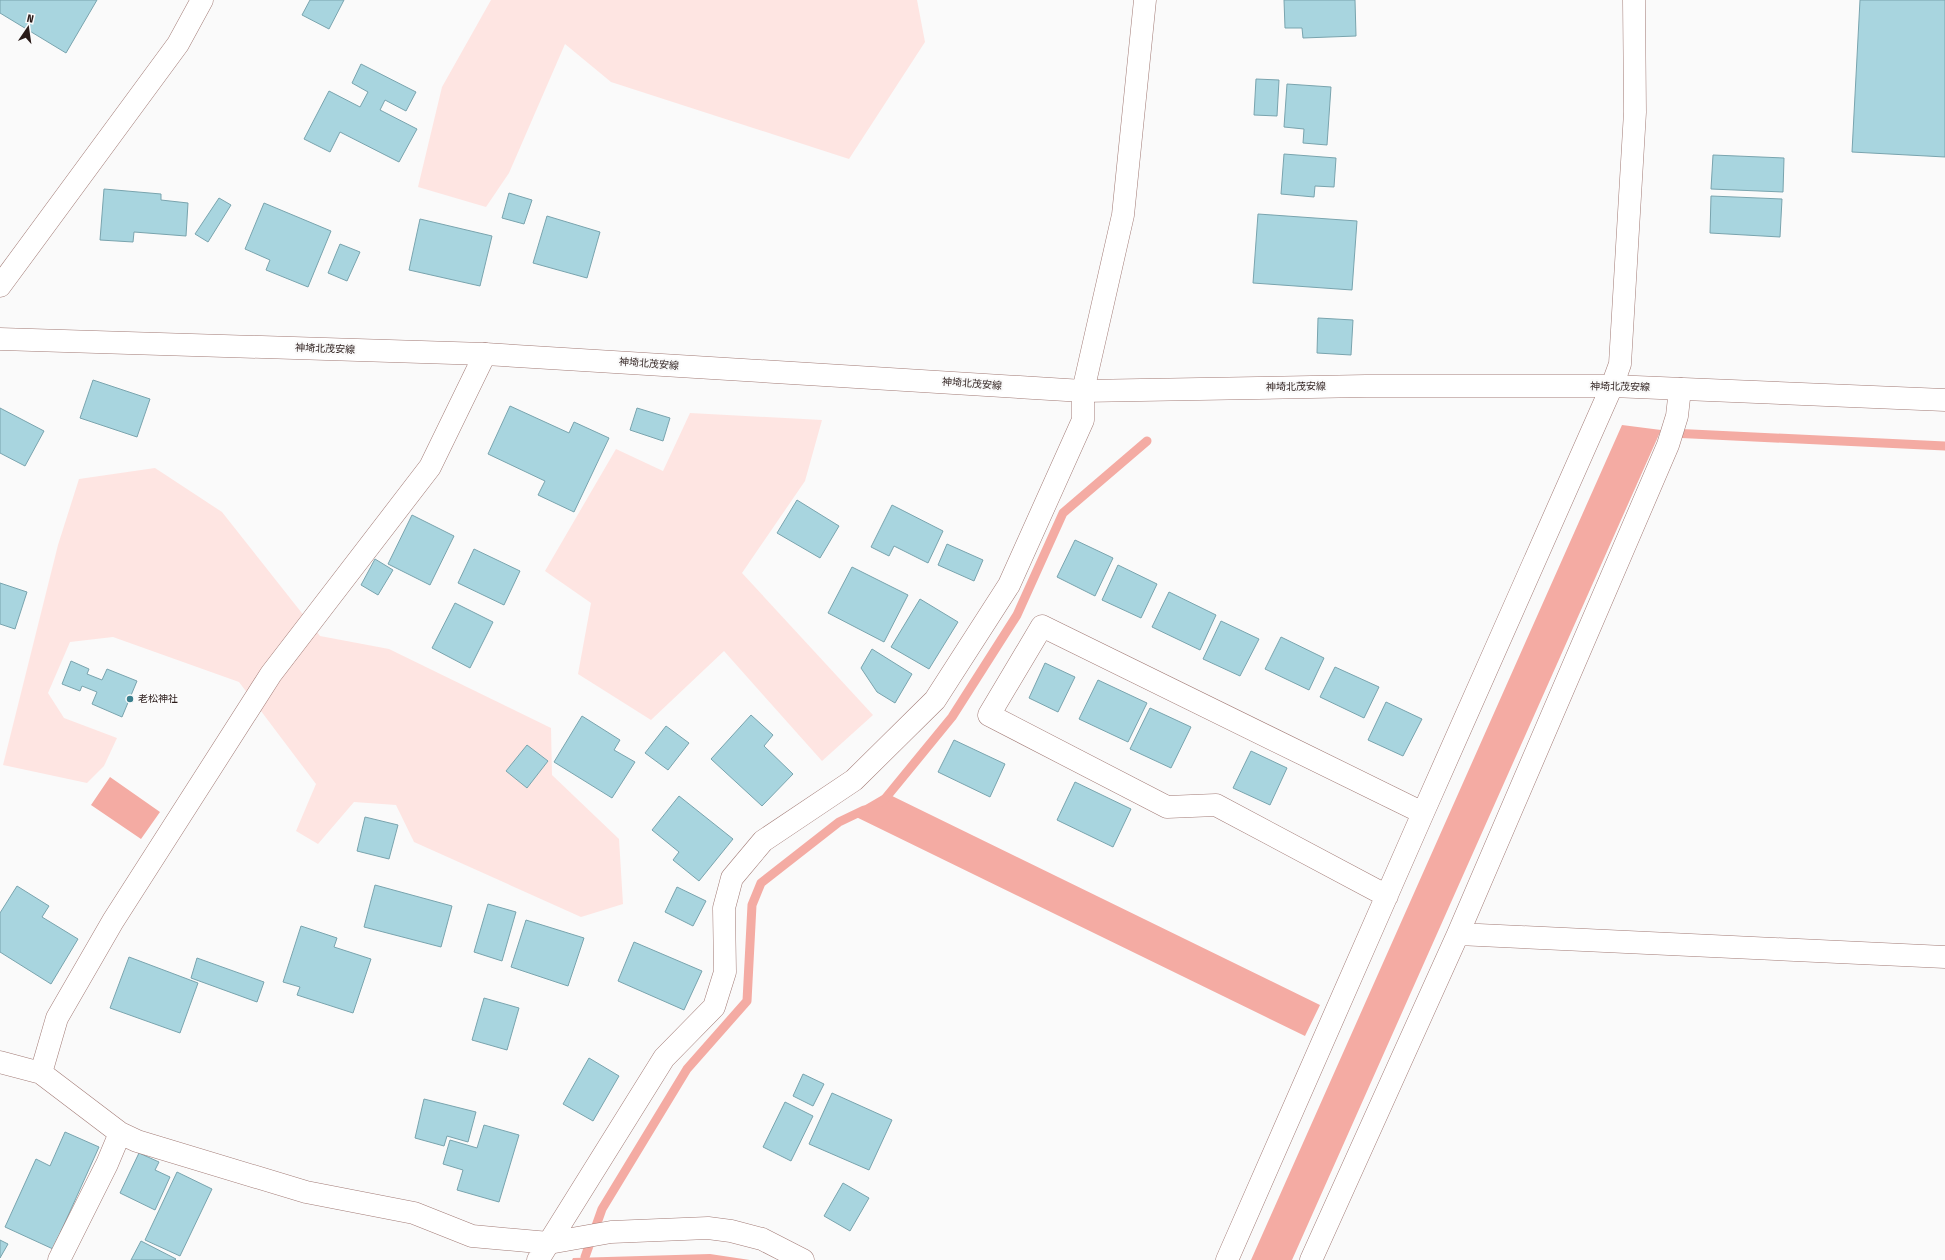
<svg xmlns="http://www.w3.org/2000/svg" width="1945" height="1260" viewBox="0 0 1945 1260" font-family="'Fira Sans Condensed','Noto Sans JP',sans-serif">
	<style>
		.green { fill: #fee5e2 }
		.water { fill: #f4aba3 }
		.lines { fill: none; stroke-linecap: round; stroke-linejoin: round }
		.stream { stroke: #f4aba3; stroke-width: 9 }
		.building { fill: #a8d5df; stroke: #79a4ae }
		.minor-casing { stroke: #a27b76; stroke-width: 23 }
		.major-casing { stroke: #a27b76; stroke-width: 23 }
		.minor { stroke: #fff; stroke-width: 22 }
		.major { stroke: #fff; stroke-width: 22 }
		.poi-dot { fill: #3a7f8d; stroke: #fafafa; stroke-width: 1.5 }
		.labels { text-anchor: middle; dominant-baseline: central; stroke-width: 4; stroke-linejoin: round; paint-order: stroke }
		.street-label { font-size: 10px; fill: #2a1b19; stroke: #fafafa }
		.poi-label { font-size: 10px; fill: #2a1b19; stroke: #fafafa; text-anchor: start }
	</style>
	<rect width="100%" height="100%" fill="#fafafa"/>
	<path class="green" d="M491,0h426l8,42 -76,117 -238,-77 -46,-38 -56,129 -23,34 -68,-20 24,-100z
		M690,413l132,7 -17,61 -63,92 131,142 -51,46 -98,-110 -73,69 -73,-46 13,-71 -46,-32 71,-122 47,22z
		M155,468l67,44 98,124 69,13 162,79 1,47 67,64 4,65 -42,13 -167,-75 -18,-37 -42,-3 -36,42 -22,-13 20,-47 -77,-102 -126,-45 -43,5 -22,51 16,25 53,20 -13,28 -17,17 -84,-18 55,-220 21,-66z"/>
	<path class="water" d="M1622,425l39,5 -369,830h-41z
		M110,777l50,35 -19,27 -50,-34z
		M886,793l434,212 -15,31 -455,-222z
		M710,1254l40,6h-178l1,-2z"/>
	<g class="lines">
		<path class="stream" d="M1671,433l274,13
			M881,802l3,-2 68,-83 65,-102 46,-102 84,-72
			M585,1257l17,-48 85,-140 60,-68 5,-96 9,-22 78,-61 25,-12"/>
	</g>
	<path class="building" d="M0,0h97l-31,53 -66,-40z
		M310,0h34l-15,29 -27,-14z
		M1284,0h71l1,36 -53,2 -1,-10h-17z
		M1860,0h85v157l-93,-5z
		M361,64l55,28 -10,19 -21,-11 -5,10 37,19 -18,33 -59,-30 -10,20 -26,-13 25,-48 31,16 8,-15 -16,-9z
		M1256,79l23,1 -2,36 -23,-1z
		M1287,84l44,3 -4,58 -24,-2 1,-14 -20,-2z
		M1284,154l52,4 -2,29 -19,-1 -1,11 -33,-3z
		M1713,155l71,3 -1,34 -72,-3z
		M104,189l57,5v6l27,3 -2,33 -52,-4 -1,10 -33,-2z
		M509,193l23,7 -8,24 -22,-6z
		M1711,196l71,3 -2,38 -70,-4z
		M219,198l12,7 -23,37 -13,-8z
		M264,203l67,28 -23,56 -42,-17 4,-10 -25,-11z
		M1258,214l99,7 -5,69 -99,-7z
		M547,216l53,16 -13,46 -54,-15z
		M420,219l72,17 -12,50 -71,-16z
		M340,244l20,8 -13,29 -19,-8z
		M1318,318l35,2 -2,35 -34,-2z
		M93,380l57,19 -13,38 -57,-19z
		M510,406l59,27 5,-11 35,16 -35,74 -36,-17 7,-14 -57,-27z
		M0,408l44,23 -19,35 -25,-13z
		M637,408l33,10 -7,23 -33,-11z
		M797,500l42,26 -19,32 -43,-25z
		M892,505l51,26 -15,32 -34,-17 -5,10 -18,-9z
		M412,515l42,21 -24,49 -42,-21z
		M1075,540l38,18 -18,38 -38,-19z
		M947,544l36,16 -9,21 -36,-16z
		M474,549l46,22 -16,34 -46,-22z
		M375,559l18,11 -15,25 -17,-10z
		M1118,565l39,19 -16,34 -39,-18z
		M852,567l56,28 -24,47 -56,-29z
		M0,583l27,9 -12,37 -15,-5z
		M1169,592l47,23 -16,35 -48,-23z
		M920,599l38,23 -29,47 -38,-22z
		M455,603l38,19 -23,46 -38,-20z
		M1221,621l38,18 -19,37 -37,-17z
		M1281,637l43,21 -15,32 -44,-21z
		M872,649l40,25 -17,29 -18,-11 -16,-24z
		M71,661l18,8 -2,5 15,6 5,-11 30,12 -15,36 -30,-13 5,-12 -15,-6 -2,5 -18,-7z
		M1045,663l30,14 -17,35 -29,-14z
		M1335,667l44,20 -15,31 -44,-21z
		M1098,680l49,23 -19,39 -49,-23z
		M1386,702l36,17 -19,37 -35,-16z
		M1150,708l41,19 -20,41 -41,-19z
		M751,715l22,20 -9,11 29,28 -31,32 -51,-47z
		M582,716l38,24 -6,10 21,12 -23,36 -58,-36z
		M666,726l23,17 -21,27 -23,-17z
		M954,740l51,24 -15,33 -52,-25z
		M527,745l21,16 -21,27 -21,-17z
		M1251,751l36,17 -17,37 -37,-17z
		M1075,782l56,27 -18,38 -56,-27z
		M679,796l54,43 -34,42 -26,-21 6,-8 -27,-22z
		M365,817l33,8 -9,34 -32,-8z
		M375,885l77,21 -11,41 -77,-20z
		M17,886l32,20 -7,11 36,22 -27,45 -51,-32v-39z
		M677,887l29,14 -13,25 -28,-14z
		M488,904l28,8 -14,49 -28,-9z
		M526,920l58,18 -16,48 -57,-19z
		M301,926l36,12 -3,9 37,12 -18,54 -56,-18 3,-8 -17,-5z
		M634,942l68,29 -18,39 -66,-29z
		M129,957l69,26 -18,50 -70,-25z
		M197,958l67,24 -7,20 -66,-24z
		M484,998l35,10 -12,42 -35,-10z
		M589,1058l30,18 -26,45 -30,-17z
		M803,1074l21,10 -11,22 -20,-10z
		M832,1093l60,27 -23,50 -60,-26z
		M424,1099l52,13 -8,30 -21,-6 -3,10 -29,-8z
		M785,1102l28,14 -22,45 -28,-14z
		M484,1125l35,10 -20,67 -42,-12 6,-20 -20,-6 7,-24 27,8z
		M65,1132l34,15 -46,102 -48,-22 31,-68 14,7z
		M139,1153l20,9 -4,8 15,7 -15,33 -35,-17z
		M177,1172l35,17 -32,67 -35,-16z
		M843,1183l26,15 -19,33 -26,-15z
		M0,1240l8,4 -8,14z
		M141,1241l35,18 -1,1h-44z"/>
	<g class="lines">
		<defs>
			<path id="minor" d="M0,286l178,-242 24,-44
				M1387,896l-171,-91 -49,2 -178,-92 53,-89 381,187
				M1458,934l487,23
				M0,1062l41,11 79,60 17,8 169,51 108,21 58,23 77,7 62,-11 97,-4 23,3 31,8 41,21
				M41,1073l16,-55 56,-97 158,-247 159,-207 55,-113
				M59,1260l48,-96 13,-31
				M538,1260l126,-202 50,-51 11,-35 -1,-64 8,-30 31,-37 91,-61 81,-80 74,-115 74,-165v-29l40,-176 22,-215
				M1227,1260l196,-447 189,-427 8,-22 15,-252 -1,-112
				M1311,1260l147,-326 210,-489 9,-29 3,-27"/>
			<path id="major" d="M0,339l485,15 598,37 283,-5h246l333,14"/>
		</defs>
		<use href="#minor" class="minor-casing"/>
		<use href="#major" class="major-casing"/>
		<use href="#minor" class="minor"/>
		<use href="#major" class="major"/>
	</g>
	<circle class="poi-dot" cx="130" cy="699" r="4"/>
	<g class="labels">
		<g class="street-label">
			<text transform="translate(325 349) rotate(2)">神埼北茂安線</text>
			<text transform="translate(649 364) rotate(4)">神埼北茂安線</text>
			<text transform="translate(972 384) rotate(4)">神埼北茂安線</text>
			<text transform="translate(1296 387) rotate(-1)">神埼北茂安線</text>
			<text transform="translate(1620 387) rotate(1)">神埼北茂安線</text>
		</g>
		<g class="poi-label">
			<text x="138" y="699">老松神社</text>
		</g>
	</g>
	<g transform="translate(28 28) rotate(13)" stroke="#fafafa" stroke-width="3" paint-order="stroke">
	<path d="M0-3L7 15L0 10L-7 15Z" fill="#2a1b19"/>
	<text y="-6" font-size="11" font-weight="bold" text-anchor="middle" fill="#2a1b19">N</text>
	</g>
</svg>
